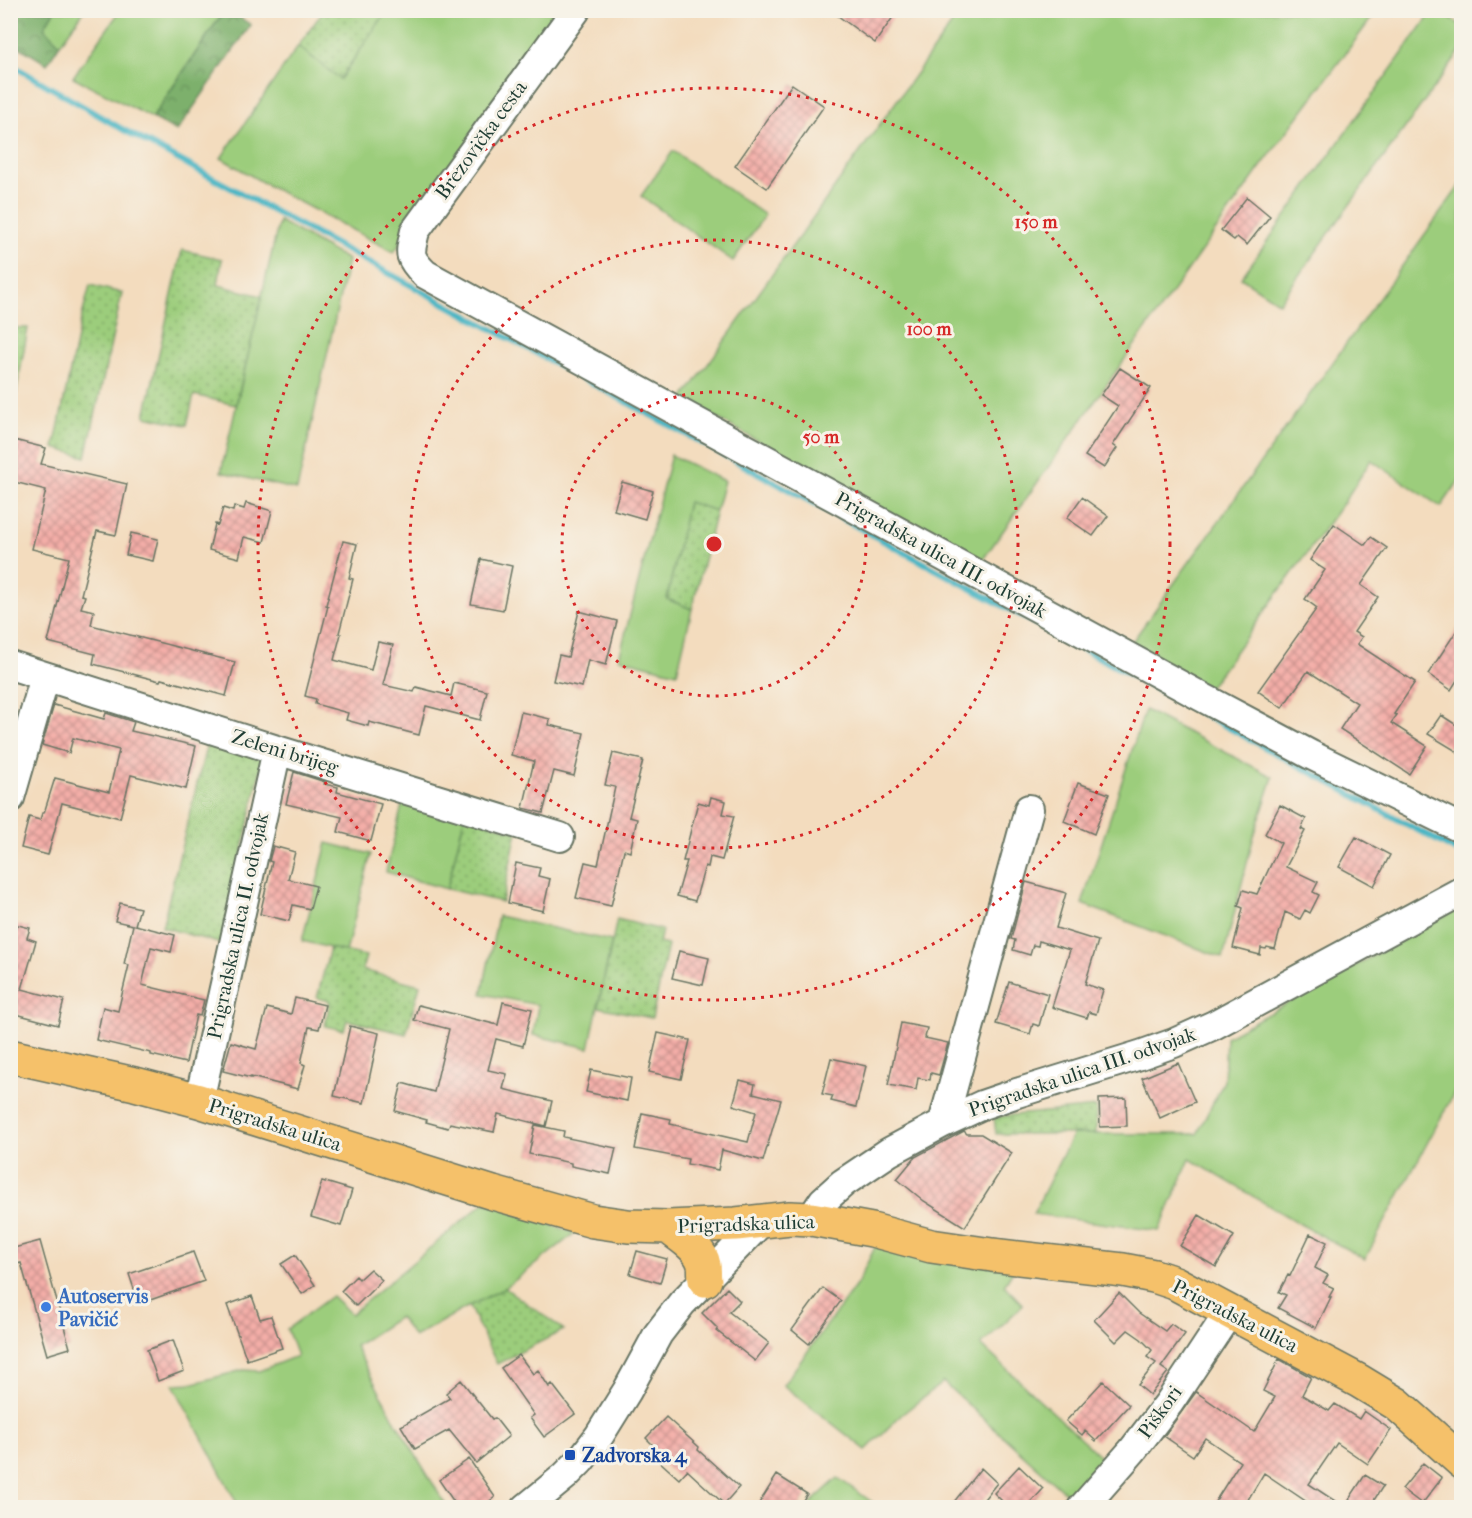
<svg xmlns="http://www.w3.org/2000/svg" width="1472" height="1518" viewBox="0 0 1472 1518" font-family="'IM FELL French Canon',serif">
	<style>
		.grass { fill: #9ccd7c; stroke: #5e8558; stroke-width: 1.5 }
		.forest { fill: url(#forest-crowns); stroke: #4e7650; stroke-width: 1.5 }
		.garden { fill: url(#garden-dots); stroke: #5e8558; stroke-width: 1.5 }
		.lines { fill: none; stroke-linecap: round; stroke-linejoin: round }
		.stream { stroke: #49b6c4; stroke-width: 6 }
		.building { fill: url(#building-cross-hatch) }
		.minor-casing { stroke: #697564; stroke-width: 32 }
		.major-casing { stroke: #697564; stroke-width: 36 }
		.minor { stroke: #fff; stroke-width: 28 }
		.major { stroke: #f5c16b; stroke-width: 33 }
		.ring { fill: none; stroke: #d62828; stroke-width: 3; stroke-dasharray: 3 6 }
		.shop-dot { fill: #3f7fe0; stroke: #f7f3e8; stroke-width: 2 }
		.transit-dot { fill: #1a4fb4; stroke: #f7f3e8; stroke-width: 2 }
		.labels { text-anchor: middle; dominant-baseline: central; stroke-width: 6; stroke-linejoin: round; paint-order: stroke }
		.street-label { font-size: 20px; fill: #1f3d34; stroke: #f7f3e8 }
		.shop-label { font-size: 20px; font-weight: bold; fill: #366cbe; stroke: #f7f3e8; text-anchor: start }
		.transit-label { font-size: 20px; font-weight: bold; fill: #164399; stroke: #f7f3e8; text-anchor: start }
		.centre { fill: #d62828; stroke: #f7f3e8; stroke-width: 3 }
		.ring-label { font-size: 18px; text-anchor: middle; font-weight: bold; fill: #d62828; stroke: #f7f3e8; stroke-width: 6; stroke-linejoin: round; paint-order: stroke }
	</style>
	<defs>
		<pattern id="forest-crowns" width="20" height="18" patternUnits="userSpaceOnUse" patternTransform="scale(1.5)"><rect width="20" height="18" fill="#7db06c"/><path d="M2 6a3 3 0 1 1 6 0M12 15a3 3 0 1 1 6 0" fill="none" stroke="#66905a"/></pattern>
		<pattern id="garden-dots" width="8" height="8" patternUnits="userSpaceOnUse" patternTransform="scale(1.5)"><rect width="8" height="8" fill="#9ccd7c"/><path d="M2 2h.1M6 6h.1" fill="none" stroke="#7fa866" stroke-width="1.8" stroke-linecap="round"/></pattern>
		<pattern id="building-cross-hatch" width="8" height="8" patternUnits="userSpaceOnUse" patternTransform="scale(1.5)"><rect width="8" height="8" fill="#f4aea8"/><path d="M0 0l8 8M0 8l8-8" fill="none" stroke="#c58f8a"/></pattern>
	</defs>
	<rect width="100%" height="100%" fill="#f7f3e8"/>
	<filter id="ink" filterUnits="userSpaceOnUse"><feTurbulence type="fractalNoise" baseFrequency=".0167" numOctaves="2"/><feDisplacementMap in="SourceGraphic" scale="12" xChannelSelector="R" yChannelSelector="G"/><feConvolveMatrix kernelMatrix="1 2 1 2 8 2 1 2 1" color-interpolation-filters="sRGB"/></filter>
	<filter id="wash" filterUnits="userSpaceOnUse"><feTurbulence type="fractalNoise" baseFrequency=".008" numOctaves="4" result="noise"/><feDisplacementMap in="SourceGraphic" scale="24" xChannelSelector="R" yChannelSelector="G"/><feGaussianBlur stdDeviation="1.35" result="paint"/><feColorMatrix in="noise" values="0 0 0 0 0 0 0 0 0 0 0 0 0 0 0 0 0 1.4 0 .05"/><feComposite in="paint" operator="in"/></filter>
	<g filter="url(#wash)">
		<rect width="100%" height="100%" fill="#f3dcbe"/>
		<path class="grass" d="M54,11h30l-24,33 -17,-16z
			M120,11h104l-72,107 -79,-41z
			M387,11h181l-174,241 -127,-67 -46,-27 77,-112 42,33z
			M961,11h416l-117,157 -281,397 -296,-166z
			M1433,11h4l24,14v25l-182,253 -38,-25z
			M673,151l92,64 -32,46 -92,-65z
			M1461,184v294l-20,29 -70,-47 -27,42 -135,186 -80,-42z
			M279,221l69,39 -51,230 -76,-18z
			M671,455l53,26 -8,30 -28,-8 -21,96 25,10 -15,64 -58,-15z
			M1145,710l128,67 -20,62 -30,119 -141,-54z
			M404,797l61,18 -18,74 -61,-17z
			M327,843l44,11 -25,98 -44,-11z
			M1461,907v173l-96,179 -65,-35 -110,-65 -31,72 -126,-17 40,-80h124l27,-53 2,-44z
			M498,916l114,25 -23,107 -56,-13 5,-30 -56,-11z
			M485,1202l90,31 -70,55 -36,18 -55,31 -15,-20 -44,29 39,73 53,88h-208l-66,-123 21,-1 49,-13 16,1 38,-15 -10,-27 45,-33 19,18z
			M875,1247l139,22 -10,16 19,20 -42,40 123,115 -33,38 -128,-116 -43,34 -34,34 -83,-65 74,-101z
			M838,1478l41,29h-70l7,-9z"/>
		<path class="forest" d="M11,10l43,1 -10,17 16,16 -13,20 -36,-22z
			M224,11h6l21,14 -74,106 -25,-13z"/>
		<path class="garden" d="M324,10l63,1 -47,68 -42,-33z
			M182,250l40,9 -4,26 44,11 -26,109 -42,-10 -7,30 -42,-9z
			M90,285l32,8 -36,164 -32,-9 25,-120z
			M11,328h17l-17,93 -1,-93z
			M688,502l28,9 -24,98 -25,-10z
			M209,735l55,19 -42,190 -60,-17z
			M465,815l52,17 -15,70 -55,-13z
			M617,919l45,11 -3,13 9,2 -16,73 -54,-11z
			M330,948l36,8 -4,14 58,15 -14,49 -59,-14 -3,10 -19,-4 5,-25 -13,-3z
			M1096,1107v27h-100l-2,-17z
			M505,1288l59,42 -67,34 -28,-58z"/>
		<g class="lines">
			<path class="stream" d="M10,64l112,65 1340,725"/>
		</g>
		<g id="blocks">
			<path class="building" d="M830,10h68l-23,33z
				M792,84l32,22 -57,82 -32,-22z
				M1247,197l23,19 -23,29 -10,-8 -3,3 -13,-10z
				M1120,368l31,20 -38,57 4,3 -13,20 -19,-12 33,-50 -17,-11z
				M14,440l32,8 -5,16 86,20 -11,51 -19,-4 -16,64 4,1 -4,12 13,3 -3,14 144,37 -9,34 -65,-17 -1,2 -67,-17 2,-10 -47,-12 21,-84 -37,-9 14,-59 -36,-9v-29z
				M622,482l31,9 -8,28 -31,-9z
				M1082,497l26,19 -15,20 -26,-18z
				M246,503l26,8 -8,31 -20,-5 -5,21 -30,-8 6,-26 3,1 5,-17 10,3 1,-5 10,3z
				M1334,524l31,21 6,-8 16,11 -26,37 17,12 -24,35 8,5 -5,7 58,38 -21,32 3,1 -6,8 36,23 -18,28 -69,-45 17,-26 -49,-32 -26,37 -24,-17 59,-83 -12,-9 20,-29 -15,-10z
				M131,533l27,6 -5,22 -27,-6z
				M343,541l14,3 -8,34 4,1 -14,54 2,1 -7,26 37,10 7,-28 15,3 -10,40 31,7 2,-5 35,9 3,-13 33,8 -7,29 -54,-14 -7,29 -50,-13 -1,4 -22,-6 2,-7 -33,-9 1,-5 -11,-3 23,-90 -2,-1z
				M481,559l31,7 -9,44 -32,-6z
				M579,611l38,10 -11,44 -18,-5 -6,27 -29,-6 6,-26 9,2z
				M1461,624v50l-10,16 -23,-16z
				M54,705l50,14 2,-6 28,9 -3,9 65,15 -10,43 -55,-14 -11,43 -58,-15 -14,52 -27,-7 8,-31 11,3 2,-7h2l11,-35 54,14 10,-42 -46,-12 -4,15 -27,-8z
				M521,712l29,7 -1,6 35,8 -10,43 -20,-5 -11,42 -20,-5 11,-47 -23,-6z
				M1441,715l20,13v26l-33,-20z
				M613,753l30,7 -14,57 8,2 -7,33 -6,-2 -13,56 -35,-8 9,-36 13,3 17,-78 -10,-2z
				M294,772l31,10 -1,2 14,3 -1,5 44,12 -10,37 -33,-9 4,-15 -56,-13z
				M1078,783l31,11 -15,40 -30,-13z
				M711,797l15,4 -3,13 11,2 -12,44 -12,-3 -2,10 -3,-1 -10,35 -18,-5 10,-35h-4l15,-59 11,3z
				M1280,805l26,14 -5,10 4,2 -19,36 32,15 -5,10 6,3 -9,18 -5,-3 -5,9 -15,-7 -10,37 -8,-2 -1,2 -5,-1 -1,7 -27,-7 10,-40 -5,-2 5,-16 14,4 24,-51 -16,-9z
				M1356,837l34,18 -16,31 -35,-19z
				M273,846l22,6 -7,27 28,7 -6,23 -17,-4 -4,16 -29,-7 12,-52 -3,-1z
				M516,863l24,5 -2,8 12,3 -7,32 -35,-8z
				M1026,882l40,11 -10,35 42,13 -13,43 18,6 -7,24 -7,-2 -2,6 -35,-11 18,-57 -31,-9 -1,5 -5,-1 -3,10 -17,-5 2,-10 -4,-1z
				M120,903l20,5 -5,17 40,10 -4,17 -20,-5 -9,38 62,15 -4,16 -4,-1 -10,48 -35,-8v-2l-55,-13 7,-33 15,4 11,-46 -5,-1 9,-39 -18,-4z
				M10,923l20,5 -3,10 9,3 -14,48 42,11 -6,25 -42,-11h-6z
				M679,951l30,7 -6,27 -31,-7z
				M1009,982l39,12 -9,32 -6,-2 -3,10 -34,-10z
				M295,998l30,7 -6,24 -10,-2 -8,36 4,2 -7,24 -47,-12v1l-28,-7 8,-29 25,7 11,-41 24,6z
				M503,1002l29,7 -9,37 -27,-7 -8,31 19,4 -4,15 49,12 -6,25 -48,-12 -4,18 -44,-9 -2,5 -22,-6 1,-2 -32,-9 7,-28 32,9 15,-63 -35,-9 4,-15 80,20z
				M901,1023l26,5 -2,10 23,5 -9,32 -8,-2 -1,7 -12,-2 -2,12 -28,-5z
				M350,1026l29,7 -15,70 -30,-7z
				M658,1033l32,7 -9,39 -32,-7z
				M831,1058l35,8 -10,41 -25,-6 2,-5 -11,-2z
				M1178,1063l17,39 -35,16 -18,-40z
				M591,1070l40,8 -4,23 -41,-9z
				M740,1080l15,4 -2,9 28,7 -18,61 -41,-11 -4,20 -31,-6 1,-5 -53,-10 7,-36 29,6 -1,5 78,18 8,-30 -23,-7z
				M1126,1098l1,28 -27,1 -1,-28z
				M535,1125l29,6 -1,6 53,11 -6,26 -39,-8v-3l-42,-9z
				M964,1131l3,3h14l31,19 -47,74 -41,-26 -27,-22 18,-22z
				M322,1181l30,9 -11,36 -30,-9z
				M1199,1215l35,21 -18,31 -36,-21z
				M1310,1234l17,8 -12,26 13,7 -5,8 11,5 -5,9h2l-15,31 -38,-20 8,-13 -7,-3 9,-17 2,1z
				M40,1241l30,107 -23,7 -26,-92 -8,2 -3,-9v-7z
				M637,1251l30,8 -7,24 -30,-9z
				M193,1252l11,29 -65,23 -10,-30z
				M295,1255l20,30 -13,9 -21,-30z
				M370,1269l12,11 -26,26 -15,-15 15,-15 3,3z
				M727,1288l13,13 -11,11 40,31 -14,18 -38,-30 1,-2 -16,-16z
				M823,1288l18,13 -32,43 -17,-14z
				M1119,1293l20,20 26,18 6,-7 14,10 -24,33 7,5 -18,23 -12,-10 18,-22 -9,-6 5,-7 -11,-11 -13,-9 -12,12 -22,-22z
				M252,1296l8,23 11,-3 11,32 -35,12 -20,-55z
				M173,1340l11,31 -26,10 -11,-31z
				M519,1355l14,19 5,-4 11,17 3,-3 23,30 -31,23 -14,-19 4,-3 -33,-47z
				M1279,1359l32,18 -9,18 27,16 6,-7 24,15 5,-8 27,19 -23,34 -31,-21 -28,41 35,23 21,-32 18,11 -14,22h-53l-52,-35 -21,35h-32l29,-46 -35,-24 -12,18 -29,-20 32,-44 58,40 21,-35 -12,-6z
				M461,1380l31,39 3,-1 14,18 -33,27 -27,-33 -34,19 -14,-23 49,-28 -4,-5z
				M1103,1381l26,24 -33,36 -11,-10 -3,4 -16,-14z
				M666,1417l33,30 -1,3 41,37 -15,17 -37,-34 -8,9 -31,-28 5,-6 -7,-7z
				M469,1459l26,38 -15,11h-22l-19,-28z
				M1423,1463l19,15 -20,26 -20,-15z
				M1019,1466l24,23 -17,19h-17l-15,-15z
				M981,1468l16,15 -20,25h-28z
				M777,1475l30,19 -9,14h-42z"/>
		</g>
	</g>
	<g filter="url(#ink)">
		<use href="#blocks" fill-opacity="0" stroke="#697564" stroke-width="1.5"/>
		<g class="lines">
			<defs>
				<path id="minor" d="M576,10l-161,221c-5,23 -8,25 10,43l775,422 111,59 151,74
					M10,665l267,85 283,87
					M10,798l35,-121
					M199,1101l78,-351
					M943,1123l86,-314
					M811,1219l12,-18 20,-18 46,-31 54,-29 39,-18 35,-12 123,-38 34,-12 40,-18 248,-134
					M526,1508l39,-32 15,-15 19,-25 28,-45 31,-57 24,-31 81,-83
					M1082,1508l50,-57 37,-48 61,-92"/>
				<path id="major" d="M10,1056l125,28 64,17 294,92 100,28 35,5 40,1 68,-3 54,-6 21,1 61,11 59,16 61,9 131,15 31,6 21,7 184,98 38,23 65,58
					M668,1227c13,10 33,21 36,38 1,5 0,10 1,15"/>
			</defs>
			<use href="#minor" class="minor-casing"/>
			<use href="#major" class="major-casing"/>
			<use href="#minor" class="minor"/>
			<use href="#major" class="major"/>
		</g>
	</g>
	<g class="ring">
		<circle cx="714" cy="544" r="152"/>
		<circle cx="714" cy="544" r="304"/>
		<circle cx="714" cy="544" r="456"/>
	</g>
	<circle class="shop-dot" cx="46" cy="1307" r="6"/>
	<rect class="transit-dot" x="564" y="1449" width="12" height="12" rx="3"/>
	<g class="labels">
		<g class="street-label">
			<text transform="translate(481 140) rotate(-54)">Brezovička cesta</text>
			<text transform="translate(941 555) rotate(29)">Prigradska ulica III. odvojak</text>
			<text transform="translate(285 752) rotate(17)">Zeleni brijeg</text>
			<text transform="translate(238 926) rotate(-78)">Prigradska ulica II. odvojak</text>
			<text transform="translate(1082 1072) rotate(-19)">Prigradska ulica III. odvojak</text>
			<text transform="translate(275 1125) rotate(17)">Prigradska ulica</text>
			<text transform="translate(746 1224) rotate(-2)">Prigradska ulica</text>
			<text transform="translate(1235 1316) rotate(27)">Prigradska ulica</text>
			<text transform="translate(1160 1412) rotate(-54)">Piškori</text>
		</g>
		<g class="shop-label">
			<text x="58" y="1296">Autoservis<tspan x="58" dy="23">Pavičić</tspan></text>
		</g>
		<g class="transit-label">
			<text x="582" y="1455">Zadvorska 4</text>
		</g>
	</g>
	<circle cx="714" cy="544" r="9" class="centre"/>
	<g class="ring-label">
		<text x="1036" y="228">150 m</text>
		<text x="929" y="335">100 m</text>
		<text x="821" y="443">50 m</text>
	</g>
	<rect width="1472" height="1518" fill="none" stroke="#f7f3e8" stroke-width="36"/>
</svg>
